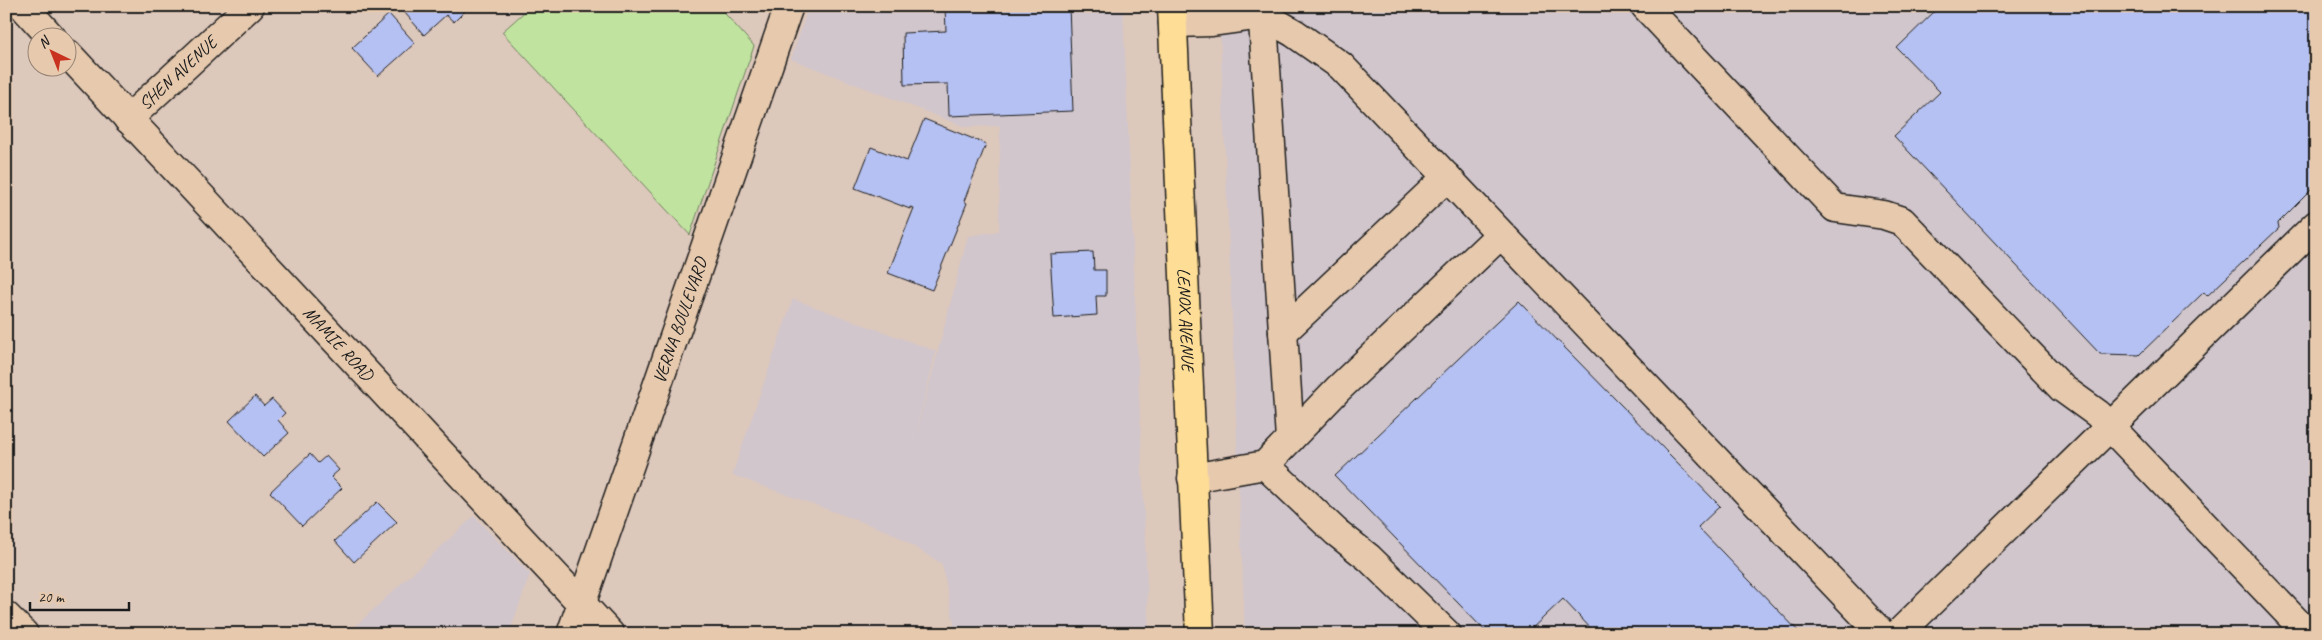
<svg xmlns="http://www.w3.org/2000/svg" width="2322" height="640" viewBox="0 0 2322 640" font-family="Caveat,sans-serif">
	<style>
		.built { fill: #d1c6cc }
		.green { fill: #c0e49f; stroke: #6e805e }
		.building { fill: #b5c1f2; stroke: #1c1c1c }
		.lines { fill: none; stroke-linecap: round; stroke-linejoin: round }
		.minor-casing { stroke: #1c1c1c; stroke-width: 31 }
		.major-casing { stroke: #1c1c1c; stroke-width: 31 }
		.minor { stroke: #e7caae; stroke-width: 28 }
		.major { stroke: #fedd96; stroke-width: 28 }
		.labels { text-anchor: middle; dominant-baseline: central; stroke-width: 5; stroke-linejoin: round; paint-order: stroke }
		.street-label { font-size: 18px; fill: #1c1c1c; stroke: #e7caae }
	</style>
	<rect width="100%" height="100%" fill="#ddc8bc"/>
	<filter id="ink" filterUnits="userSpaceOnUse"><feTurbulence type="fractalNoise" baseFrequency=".02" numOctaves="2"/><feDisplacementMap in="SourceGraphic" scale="10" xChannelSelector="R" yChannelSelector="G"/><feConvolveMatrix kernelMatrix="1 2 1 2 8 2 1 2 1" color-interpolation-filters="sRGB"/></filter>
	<g filter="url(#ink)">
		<path class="built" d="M809,6h314l26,628h-193l-14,-70 -52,-32 -158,-57 61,-176 143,52 -22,91 54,-206 31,-5 1,-105 -35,1 -174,-68z
			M1219,6h1097v628h-1071z
			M474,516l56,58 -21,60h-162z"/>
		<path class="green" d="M531,6h187l36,40 -64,189 -188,-203z"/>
		<path class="building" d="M399,6h71l-16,16 -8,-7 -22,20z
			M945,6h124l4,105 -124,5 -1,-32 -44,1 -1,-52 43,-2z
			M1940,6h376v179l-38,38 1,5 -72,68 -3,-4 -65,63 -39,-1 -206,-218 46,-44 -43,-44z
			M389,14l26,29 -37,33 -26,-28z
			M924,119l62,25 -22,57 3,2 -35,87 -44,-17 26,-65 -4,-1v2l-55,-21 16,-41 36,14z
			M1093,252l1,18h12v26h-10l1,19 -43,3 -4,-64z
			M1519,301l201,205 -22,21 103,107h-205l-33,-35 -37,35h-38l-153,-158z
			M255,396l9,10 8,-7 13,14 -7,7 11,13 -26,24 -34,-36z
			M310,454l8,9 8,-7 13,14 -8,7 11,11 -40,38 -32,-34z
			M377,502l20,20 -43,40 -19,-21z"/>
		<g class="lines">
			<defs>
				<g id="minor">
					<path d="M23,6l29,32"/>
					<path d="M1262,6l28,433"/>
					<path d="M1645,6l190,202 49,7 18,6 160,167 36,26 210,220"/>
					<path d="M1173,23l39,-1 51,-7 31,18 47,33 541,568"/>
					<path id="s1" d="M68,54l542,580"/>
					<path id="s2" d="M128,119l122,-113"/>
					<path d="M1283,332l164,-155"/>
					<path d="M1265,465l71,67 33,26 78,76"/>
					<path d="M1192,478l73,-13 73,-76 162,-154"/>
					<path d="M6,616l18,18"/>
					<path id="s3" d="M571,634l218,-628"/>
					<path d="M1898,634l418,-409"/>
				</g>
				<g id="major">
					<path id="s4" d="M1172,6l28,628"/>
				</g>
			</defs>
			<use href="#minor" class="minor-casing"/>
			<use href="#major" class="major-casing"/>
			<use href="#minor" class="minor"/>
			<use href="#major" class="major"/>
		</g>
	</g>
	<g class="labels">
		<g class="street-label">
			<text stroke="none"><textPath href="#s2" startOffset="68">SHEN AVENUE</textPath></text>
			<text stroke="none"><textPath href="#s3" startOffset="332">VERNA BOULEVARD</textPath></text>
			<text stroke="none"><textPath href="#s4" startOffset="314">LENOX AVENUE</textPath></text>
			<text stroke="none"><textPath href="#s1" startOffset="396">MAMIE ROAD</textPath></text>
		</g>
	</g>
	<rect width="2322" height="640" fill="none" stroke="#e7caae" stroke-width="25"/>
	<rect x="12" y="12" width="2297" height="615" fill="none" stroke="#1c1c1c" stroke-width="2" filter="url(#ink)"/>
	<g transform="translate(52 52) rotate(317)"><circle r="24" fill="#e7caae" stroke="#968474"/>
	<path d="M0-4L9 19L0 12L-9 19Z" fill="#c8321e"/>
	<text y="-8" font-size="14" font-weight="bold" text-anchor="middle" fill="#1c1c1c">N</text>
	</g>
	<path d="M30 602v8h99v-8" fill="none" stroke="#1c1c1c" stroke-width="2.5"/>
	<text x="38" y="602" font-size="15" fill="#1c1c1c" stroke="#e7caae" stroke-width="4" paint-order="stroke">20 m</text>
</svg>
